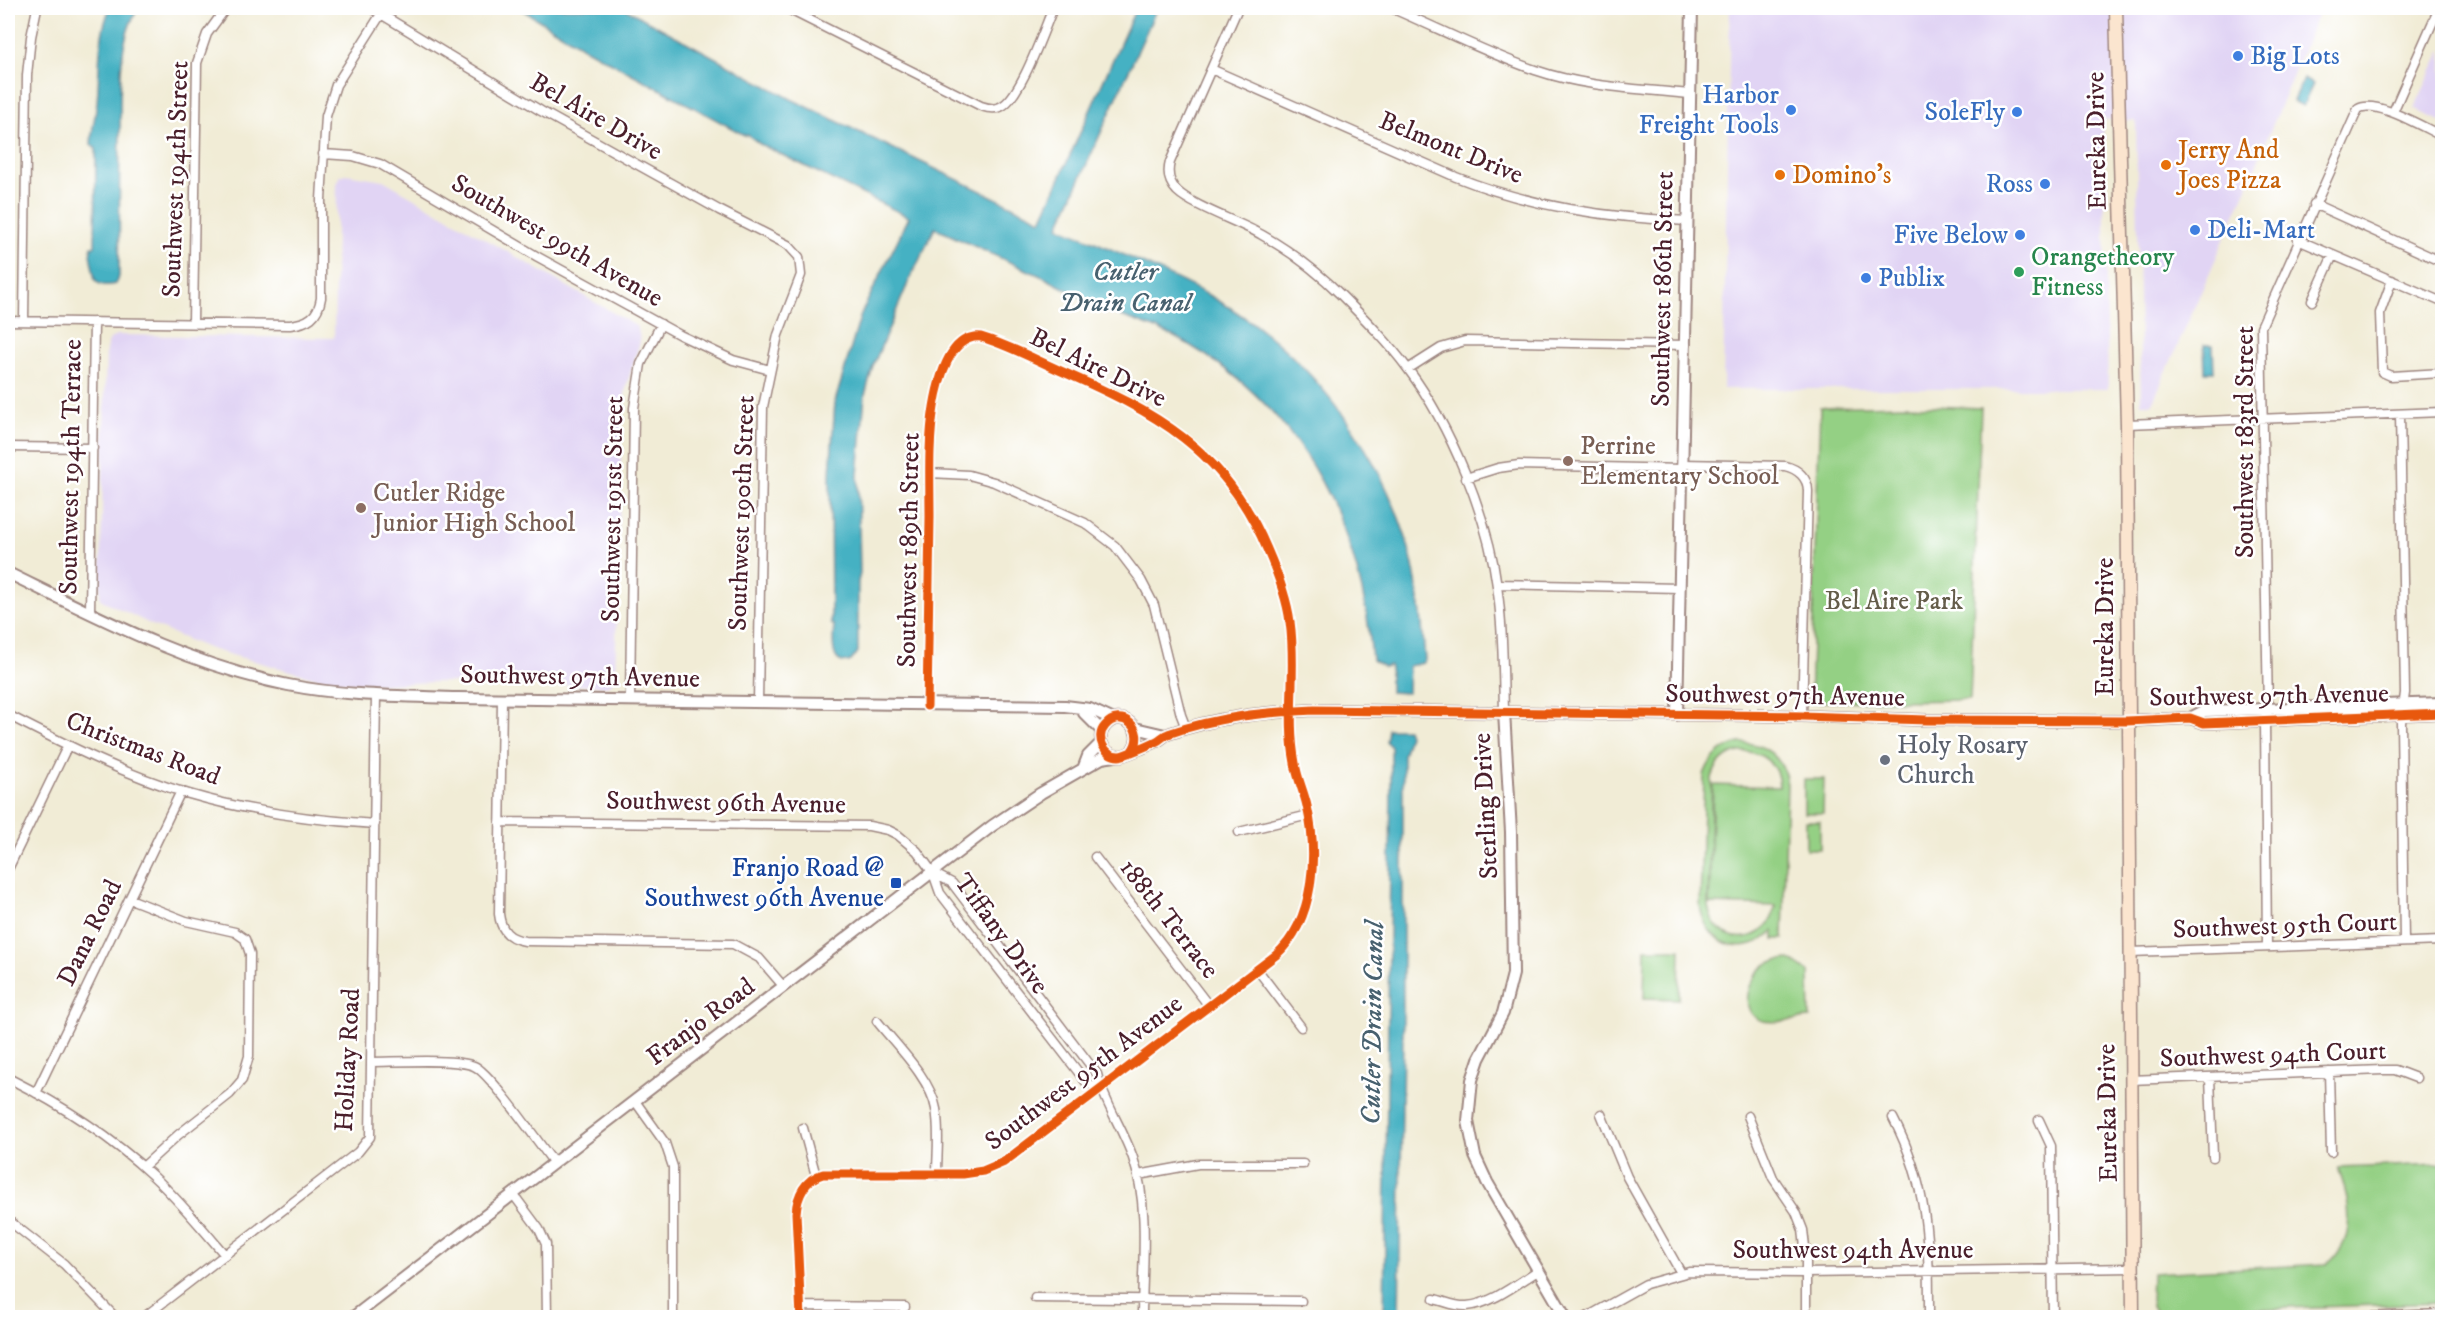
<svg xmlns="http://www.w3.org/2000/svg" width="2450" height="1325" viewBox="0 0 2450 1325" font-family="'IM FELL DW Pica',serif">
	<style>
		.built { fill: #e1d4f4 }
		.green { fill: #94d084; stroke: #6f7858; stroke-width: 1.5; fill-rule: evenodd }
		.water { fill: #45b1c3; stroke: #486877; stroke-width: 1.5 }
		.lines { fill: none; stroke-linecap: round; stroke-linejoin: round }
		.minor-casing { stroke: #9e8680; stroke-width: 11 }
		.tertiary-casing { stroke: #9e8680; stroke-width: 14 }
		.secondary-casing { stroke: #9e8680; stroke-width: 15 }
		.minor { stroke: #fff; stroke-width: 8 }
		.tertiary { stroke: #fff; stroke-width: 10 }
		.secondary { stroke: #fbe5cf; stroke-width: 12 }
		.cycleway-casing { stroke: #fff; stroke-width: 13 }
		.cycleway { stroke: #e8590c; stroke-width: 9 }
		.shop-dot { fill: #3f7fe0; stroke: #fff; stroke-width: 2 }
		.food-dot { fill: #e8710a; stroke: #fff; stroke-width: 2 }
		.leisure-dot { fill: #2e9e5b; stroke: #fff; stroke-width: 2 }
		.education-dot { fill: #8d6e63; stroke: #fff; stroke-width: 2 }
		.worship-dot { fill: #6b7280; stroke: #fff; stroke-width: 2 }
		.transit-dot { fill: #1a4fb4; stroke: #fff; stroke-width: 2 }
		.labels { text-anchor: middle; dominant-baseline: central; stroke-width: 5; stroke-linejoin: round; paint-order: stroke }
		.shop-label { font-size: 26px; fill: #366cbe; stroke: #fff; text-anchor: end }
		.street-label { font-size: 26px; fill: #4a1f2b; stroke: #fff }
		.food-label { font-size: 26px; fill: #c56008; stroke: #fff; text-anchor: start }
		.leisure-label { font-size: 26px; fill: #27864d; stroke: #fff; text-anchor: start }
		.education-label { font-size: 26px; fill: #785e54; stroke: #fff; text-anchor: start }
		.park-label { font-size: 26px; fill: #645d4a; stroke: #fff }
		.worship-label { font-size: 26px; fill: #5b616d; stroke: #fff; text-anchor: start }
		.transit-label { font-size: 26px; fill: #164399; stroke: #fff; text-anchor: end }
		.water-label { font-size: 27px; font-style: italic; fill: #48616f; stroke: #fff }
	</style>
	<rect width="100%" height="100%" fill="#fff"/>
	<filter id="ink" filterUnits="userSpaceOnUse"><feTurbulence type="fractalNoise" baseFrequency=".0167" numOctaves="2"/><feDisplacementMap in="SourceGraphic" scale="12" xChannelSelector="R" yChannelSelector="G"/><feConvolveMatrix kernelMatrix="1 2 1 2 8 2 1 2 1" color-interpolation-filters="sRGB"/></filter>
	<filter id="wash" filterUnits="userSpaceOnUse"><feTurbulence type="fractalNoise" baseFrequency=".008" numOctaves="4" result="noise"/><feDisplacementMap in="SourceGraphic" scale="24" xChannelSelector="R" yChannelSelector="G"/><feGaussianBlur stdDeviation="1.35" result="paint"/><feColorMatrix in="noise" values="0 0 0 0 0 0 0 0 0 0 0 0 0 0 0 0 0 1.4 0 .05"/><feComposite in="paint" operator="in"/></filter>
	<g filter="url(#wash)">
		<rect width="100%" height="100%" fill="#f1ecd6"/>
		<path class="built" d="M1730,8h590l-68,168 -100,228h-11l-5,-283 -33,-1 5,269h-385z
			M2442,49v73l-28,-13z
			M346,174l37,6 253,146 3,7 1,9 -14,45 -4,29 -7,262 -4,6 -5,2 -169,-4 -69,3 -44,-5 -114,-31 -60,-25 -50,-25 6,-250 4,-10 7,-4 217,3 3,-154 3,-8z"/>
		<path class="green" d="M1906,405l75,3 -11,292 -160,2 10,-295z
			M1740,743c25,-1 44,15 47,41l-4,155h-9v-8c-29,27 -68,16 -74,-25l4,-131c6,-18 18,-28 36,-32zM1739,752c22,-2 40,12 40,35l-66,-2 -4,119 67,2c-9,42 -61,42 -68,0l4,-128c4,-14 13,-23 27,-26z
			M1804,779h20l-1,34h-19z
			M1806,821h14v28h-14z
			M1645,949h35l-1,50 -35,-1z
			M1790,959l19,13 1,46c-14,1 -34,6 -47,3 -28,-8 -13,-46 4,-57 6,-4 15,-4 23,-5z
			M2442,1164v139l-280,9h-6l-5,-6 1,-33 175,-9c4,-5 10,-9 13,-14 16,-24 7,-58 -2,-82z"/>
		<path class="water" d="M110,8h29c-23,31 -18,88 -19,126 -1,47 0,96 -1,143l-4,7c-7,2 -15,2 -20,-4l-5,-26 2,-8h3l1,-97 -5,-5c1,-15 4,-26 6,-42 3,-32 0,-64 13,-94z
			M519,8h105l167,91 250,121 95,-212h21l-98,218c9,6 20,9 29,13 41,18 84,36 124,58 90,50 161,141 193,238 13,41 17,83 20,125l-2,3 -14,3 -1,27 -18,-1v-27l-6,2 -12,-7c-9,-127 -68,-248 -181,-314 -24,-15 -49,-22 -75,-32 -25,-10 -49,-25 -73,-37 -36,-16 -72,-32 -108,-49l-27,55 -35,83 -8,29 -7,80 2,98 -2,9v70l-7,9c-22,8 -18,-24 -17,-36l-3,-1 -1,-150 5,-72 26,-88 48,-97 -149,-73 -12,-9 -2,1 -160,-87z
			M2303,79l10,5 -10,22 -10,-5z
			M2204,345h9l1,27h-9z
			M1388,729h19l2,6 -6,20v279l-4,284 -15,-1 7,-532v-38l-5,-5z"/>
	</g>
	<g filter="url(#ink)">
		<g class="lines">
			<defs>
				<path id="minor" d="M371,8l170,103 178,99 69,35 11,12 2,18 -23,60 -15,72 -5,295
					M786,8l195,98c6,2 13,4 19,1 20,-7 44,-78 53,-99
					M1238,8l-68,154c-3,11 -1,21 7,29 17,16 63,31 85,44 28,16 56,37 79,60 23,23 48,48 67,74 42,56 80,147 89,217 6,41 6,84 7,126
					M1391,8c47,20 95,45 144,62 53,18 100,18 154,24
					M1211,69l245,108c75,30 152,41 232,44
					M2393,112l46,-104
					M323,154l30,2 27,8 158,93 142,78 53,25 37,10
					M2314,204l128,58
					M2298,240l144,62
					M2392,280l-12,33 2,59 9,4 51,-3
					M2312,301l21,-46
					M8,321l282,4c18,-2 28,-8 31,-27v-98l5,-84 10,-31 45,-71
					M24,321l3,-246 4,-38 6,-29
					M193,323l4,-260 10,-29 19,-26
					M1408,369l33,-21 24,-7 221,4
					M2400,414l5,279 -4,30 3,219
					M2127,424l315,-12
					M8,447l85,1
					M1682,464l103,2c13,3 23,12 23,25l-6,225
					M930,473l39,2 25,7 91,41 30,23 26,34 13,25 27,110 5,13
					M1466,478l32,-10 21,-3 163,4
					M1497,584l182,4
					M90,613l4,-291
					M502,699l-3,215c2,17 10,25 26,27l208,3 26,14 25,29
					M630,700l4,-292 7,-44 20,-40
					M8,715c58,30 118,60 181,79 61,18 122,26 186,30
					M500,822l369,4 19,4 10,5 19,16 16,22 7,20 146,189 15,8
					M1239,832l70,-17
					M1095,857l114,149
					M8,869l60,-124
					M933,873l19,10 145,191c7,28 26,55 36,84 17,50 9,107 9,160
					M130,899l56,22 49,11 10,7 5,15 -1,102 -7,24 -12,14 -52,41 -35,32
					M2267,947l-2,-227 3,-10 -7,-383 97,-218c17,-11 66,19 84,27
					M2130,952l312,-11
					M1257,969l44,58
					M877,1021c19,24 54,58 59,88 4,22 1,44 1,66
					M372,1062c22,0 85,-4 102,4 16,6 66,79 80,97
					M2329,1072l2,80
					M2210,1077l3,80
					M8,1078c52,26 102,58 145,98 26,24 49,52 72,79
					M2130,1080l253,-10h12l21,8
					M36,1093l145,-302
					M635,1101l30,42 8,24v151
					M1601,1114l26,63 54,96
					M1748,1116l25,62 23,34 7,18 3,25v63
					M1893,1118c36,69 36,125 36,200
					M2039,1120l12,26 2,172
					M803,1128l13,48
					M1138,1175l60,-11h105
					M513,1194l26,35 7,15 1,74
					M8,1220l56,44 52,54
					M1035,1298l266,3
					M1434,1299c10,2 22,8 33,7 25,-2 51,-23 72,-36
					M801,1306l104,1
					M143,1318l215,-166 12,-15 6,-442
					M801,1318l-5,-105c1,-17 9,-34 27,-39h140l20,-3 21,-9 272,-207c39,-35 42,-101 31,-149 -3,-14 -10,-28 -12,-43 -9,-46 2,-94 -5,-141 -3,-25 -13,-50 -23,-73 -42,-100 -112,-137 -206,-178 -27,-12 -53,-26 -80,-34 -32,-3 -43,46 -47,70 -6,36 -4,74 -4,110 -1,63 -2,126 -3,189
					M1585,1318l61,-34 43,-12 116,1 327,-5
					M2340,1318l102,-4"/>
				<path id="tertiary" d="M8,573c90,44 180,92 280,112 55,11 112,11 169,13l608,8 25,3 24,11
					M1083,710l1,3 18,18
					M1504,712l7,120 2,142 -10,39 -24,46 -7,21 -4,41 7,35 12,26 79,136
					M1677,715l15,-707
					M2190,718l14,-7 238,-8
					M1135,728l30,7
					M1132,751c16,-22 -12,-44 -27,-25 -10,11 -1,30 14,30 5,0 32,-12 38,-15 4,-2 7,-6 11,-7 47,-17 98,-22 146,-24l488,6 125,4 200,1 63,-3 14,5 238,-10
					M1083,769l5,-13 13,-13
					M352,1318l640,-492 49,-33 61,-35 13,-2"/>
				<path id="secondary" d="M2116,8l11,416 6,894"/>
			</defs>
			<use href="#minor" class="minor-casing"/>
			<use href="#tertiary" class="tertiary-casing"/>
			<use href="#secondary" class="secondary-casing"/>
			<use href="#minor" class="minor"/>
			<use href="#tertiary" class="tertiary"/>
			<use href="#secondary" class="secondary"/>
			<defs>
				<path id="cycleway" d="M1132,751c16,-22 -12,-44 -27,-25 -10,11 -1,30 14,30 5,0 32,-12 38,-15 4,-2 7,-6 11,-7 47,-17 98,-22 146,-24l488,6 125,4 200,1 63,-3 14,5 238,-10
					M801,1318l-5,-105c1,-17 9,-34 27,-39h140l20,-3 21,-9 272,-207c39,-35 42,-101 31,-149 -3,-14 -10,-28 -12,-43 -9,-46 2,-94 -5,-141 -3,-25 -13,-50 -23,-73 -42,-100 -112,-137 -206,-178 -27,-12 -53,-26 -80,-34 -32,-3 -43,46 -47,70 -6,36 -4,74 -4,110 -1,63 -2,126 -3,189"/>
			</defs>
			<use href="#cycleway" class="cycleway-casing"/>
			<use href="#cycleway" class="cycleway"/>
		</g>
	</g>
	<g class="shop-dot">
		<circle cx="2238" cy="56" r="6"/>
		<circle cx="1791" cy="110" r="6"/>
		<circle cx="2017" cy="112" r="6"/>
		<circle cx="2045" cy="184" r="6"/>
		<circle cx="2195" cy="230" r="6"/>
		<circle cx="2020" cy="235" r="6"/>
		<circle cx="1866" cy="278" r="6"/>
	</g>
	<g class="food-dot">
		<circle cx="2166" cy="165" r="6"/>
		<circle cx="1780" cy="175" r="6"/>
	</g>
	<circle class="leisure-dot" cx="2019" cy="272" r="6"/>
	<g class="education-dot">
		<circle cx="1568" cy="461" r="6"/>
		<circle cx="361" cy="508" r="6"/>
	</g>
	<circle class="worship-dot" cx="1885" cy="760" r="6"/>
	<rect class="transit-dot" x="890" y="877" width="12" height="12" rx="3"/>
	<g class="labels">
		<g class="shop-label">
			<text x="2250" y="56" text-anchor="start">Big Lots</text>
			<text x="1779" y="95">Harbor<tspan x="1779" dy="30">Freight Tools</tspan></text>
			<text x="2005" y="112">SoleFly</text>
			<text x="2033" y="184">Ross</text>
			<text x="2207" y="230" text-anchor="start">Deli-Mart</text>
			<text x="2008" y="235">Five Below</text>
			<text x="1878" y="278" text-anchor="start">Publix</text>
		</g>
		<g class="street-label">
			<text transform="translate(596 117) rotate(30)">Bel Aire Drive</text>
			<text transform="translate(2097 141) rotate(-91)">Eureka Drive</text>
			<text transform="translate(1451 148) rotate(22)">Belmont Drive</text>
			<text transform="translate(176 179) rotate(-88)">Southwest 194th Street</text>
			<text transform="translate(557 241) rotate(30)">Southwest 99th Avenue</text>
			<text transform="translate(1663 289) rotate(-89)">Southwest 186th Street</text>
			<text transform="translate(1098 368) rotate(26)">Bel Aire Drive</text>
			<text transform="translate(2245 442) rotate(-90)">Southwest 183rd Street</text>
			<text transform="translate(71 467) rotate(-89)">Southwest 194th Terrace</text>
			<text transform="translate(613 509) rotate(-89)">Southwest 191st Street</text>
			<text transform="translate(742 513) rotate(-88)">Southwest 190th Street</text>
			<text transform="translate(909 550) rotate(-89)">Southwest 189th Street</text>
			<text transform="translate(2105 627) rotate(-90)">Eureka Drive</text>
			<text transform="translate(580 677) rotate(1)">Southwest 97th Avenue</text>
			<text transform="translate(1785 696) rotate(1)">Southwest 97th Avenue</text>
			<text transform="translate(2269 696) rotate(-1)">Southwest 97th Avenue</text>
			<text transform="translate(143 749) rotate(21)">Christmas Road</text>
			<text transform="translate(726 803) rotate(1)">Southwest 96th Avenue</text>
			<text transform="translate(1486 806) rotate(-93)">Sterling Drive</text>
			<text transform="translate(1169 919) rotate(52)">188th Terrace</text>
			<text transform="translate(2285 926) rotate(-2)">Southwest 95th Court</text>
			<text transform="translate(90 933) rotate(-64)">Dana Road</text>
			<text transform="translate(1001 934) rotate(54)">Tiffany Drive</text>
			<text transform="translate(701 1022) rotate(-37)">Franjo Road</text>
			<text transform="translate(2273 1055) rotate(-2)">Southwest 94th Court</text>
			<text transform="translate(348 1060) rotate(-87)">Holiday Road</text>
			<text transform="translate(1084 1073) rotate(-37)">Southwest 95th Avenue</text>
			<text transform="translate(2108 1113) rotate(-91)">Eureka Drive</text>
			<text x="1853" y="1250">Southwest 94th Avenue</text>
		</g>
		<g class="food-label">
			<text x="2178" y="150">Jerry And<tspan x="2178" dy="30">Joes Pizza</tspan></text>
			<text x="1792" y="175">Domino's</text>
		</g>
		<g class="leisure-label">
			<text x="2031" y="257">Orangetheory<tspan x="2031" dy="30">Fitness</tspan></text>
		</g>
		<g class="education-label">
			<text x="1580" y="446">Perrine<tspan x="1580" dy="30">Elementary School</tspan></text>
			<text x="373" y="493">Cutler Ridge<tspan x="373" dy="30">Junior High School</tspan></text>
		</g>
		<g class="park-label">
			<text x="1894" y="601">Bel Aire Park</text>
		</g>
		<g class="worship-label">
			<text x="1897" y="745">Holy Rosary<tspan x="1897" dy="30">Church</tspan></text>
		</g>
		<g class="transit-label">
			<text x="884" y="868">Franjo Road @<tspan x="884" dy="30">Southwest 96th Avenue</tspan></text>
		</g>
		<g class="water-label">
			<text x="1125" y="272">Cutler<tspan x="1125" dy="31">Drain Canal</tspan></text>
			<text transform="translate(1373 1023) rotate(-89)">Cutler Drain Canal</text>
		</g>
	</g>
	<rect width="2450" height="1325" fill="none" stroke="#fff" stroke-width="30"/>
</svg>
